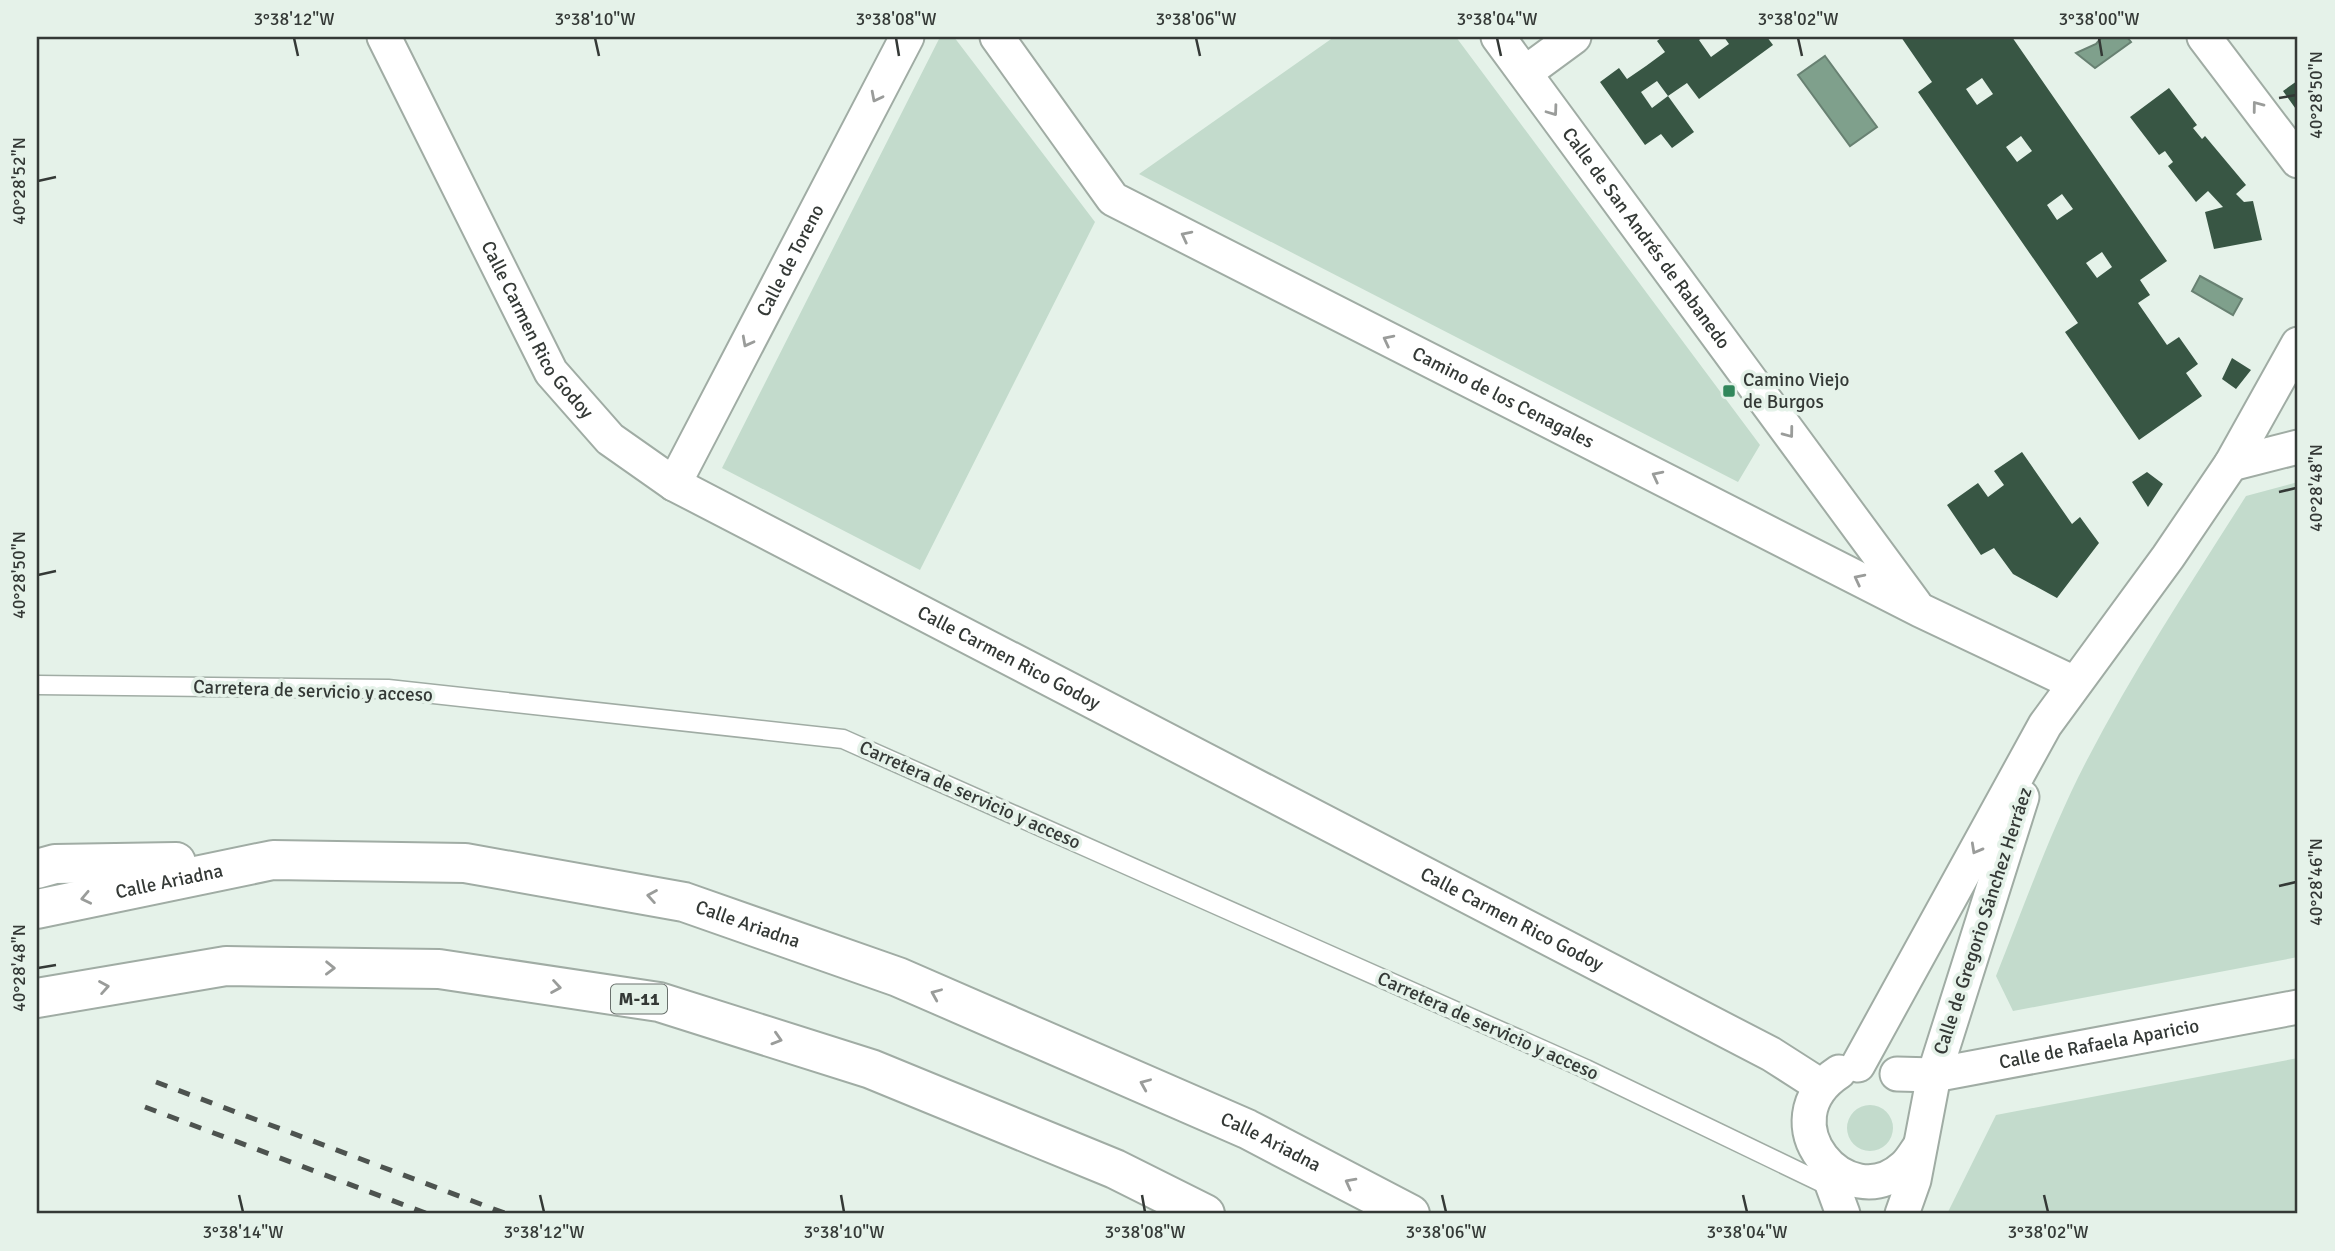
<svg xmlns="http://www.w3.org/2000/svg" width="2335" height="1251" viewBox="0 0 2335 1251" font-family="Signika,sans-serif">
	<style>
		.green { fill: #c3dbcc }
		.water { fill: #7fa08c; stroke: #688172; stroke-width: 2 }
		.building { fill: #385644; fill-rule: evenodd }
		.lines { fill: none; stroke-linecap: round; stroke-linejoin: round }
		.service-casing { stroke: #a0aca4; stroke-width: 21 }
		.minor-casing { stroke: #a0aca4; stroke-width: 37 }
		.motorway-casing { stroke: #a0aca4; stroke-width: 42 }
		.service { stroke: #fff; stroke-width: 18 }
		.minor { stroke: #fff; stroke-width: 33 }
		.motorway { stroke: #fff; stroke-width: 38 }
		.rail { stroke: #4d534f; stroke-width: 5; stroke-dasharray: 12 12; stroke-linecap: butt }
		.oneway { stroke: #9a9c9a }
		.ticks { fill: none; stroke: #343936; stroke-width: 2.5 }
		.poi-dot { fill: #31875b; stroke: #e5f2e9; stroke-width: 2.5 }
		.labels { text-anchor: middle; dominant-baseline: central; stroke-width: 7; stroke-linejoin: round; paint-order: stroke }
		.shield { fill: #e5f2e9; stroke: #69706c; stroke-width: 2 }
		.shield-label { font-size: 18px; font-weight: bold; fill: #343936 }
		.street-label { font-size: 19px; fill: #343936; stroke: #e5f2e9 }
		.poi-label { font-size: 19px; fill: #343936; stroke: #e5f2e9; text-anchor: start }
		.neatline { fill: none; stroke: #343936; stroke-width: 2.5 }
		.ticks-label { font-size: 18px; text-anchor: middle; fill: #343936 }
	</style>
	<rect width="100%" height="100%" fill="#e5f2e9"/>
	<path class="green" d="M940,37h14l141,185 -175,348 -198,-102z
		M1334,37h122l304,408 -22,37 -599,-308z
		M2298,482v475l-285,54 -17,-35c29,-72 55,-147 91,-216 47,-91 104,-177 159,-264z
		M2298,1058v156h-351l49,-99z
		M1847 1128a23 23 0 1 1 46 0a23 23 0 1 1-46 0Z"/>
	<path class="water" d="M2102,37h25l4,5 -36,26 -19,-15 20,-9z
		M1825,56l52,71 -27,19 -52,-71z
		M2200,276l42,23 -9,16 -41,-24z"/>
	<path class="building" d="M1662,37h41l-4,3 12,17 18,-13 -5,-7h43l6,8 -74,54 -12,-16 -19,13 -11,-15 -16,11 11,16 16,-12 26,36 -22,16 -11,-14 -16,11 -45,-63 19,-14 8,11 19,-13 19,-14 -8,-11z
		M1901,37h111l155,224 -27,19 10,15 -12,8 29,42 12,-8 19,27 -12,9 16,23 -63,44 -74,-108 13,-9 -160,-231 14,-10zM1982,78l11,16 -16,11 -11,-16zM2021,136l11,15 -15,11 -11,-15zM2062,194l11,15 -16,11 -10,-15zM2102,252l10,15 -15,11 -11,-15z
		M2297,81l1,2v29l-15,-21z
		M2169,88l28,37 -4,3 9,11 3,-3 41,49 -10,9 8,8 9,-1 9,39 -48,9 -9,-37 18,-5 -15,-16 -12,11 -28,-36 5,-4 -8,-11 -6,4 -29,-38z
		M2232,358l19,12 -15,19 -14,-10z
		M2022,452l50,72 8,-7 19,26 -42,55 -44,-24 -19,-26 -13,7 -34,-50 31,-22 10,14 16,-12 -10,-14z
		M2147,472l16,12 -15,23 -16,-25z"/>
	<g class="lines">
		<defs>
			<path id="service" d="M37,685l351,4 455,50 743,330 247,119"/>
			<g id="minor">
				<path id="s1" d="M384,37l167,335 59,67 64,45 1097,570 50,32"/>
				<path id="s2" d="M997,37l116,162 807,411 154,73"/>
				<path id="s3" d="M1498,37l417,567"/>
				<path d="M2204,37l94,124"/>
				<path d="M1525,73l49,-36"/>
				<path d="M2231,464l67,-17"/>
				<path id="s4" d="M674,484l233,-447"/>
				<path d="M1858,1065l187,-340 123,-168 63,-93 67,-120"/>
				<path d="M1839,1072c-75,49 8,147 65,95 6,-5 11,-14 16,-21"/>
				<path id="s5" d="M1897,1074l37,1 364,-68"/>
				<path d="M1825,1165l18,49"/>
				<path d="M1902,1214l12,-34 20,-105 88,-278"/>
			</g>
			<g id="motorway">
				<path d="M37,869l18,-5 121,-2"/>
				<path id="s6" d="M37,909l236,-49 192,3 219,39 214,75 349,152 163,85"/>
				<path d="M37,998l189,-32 213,3 220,33 212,67 244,100 90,45"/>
			</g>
		</defs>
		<use href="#service" class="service-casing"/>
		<use href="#minor" class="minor-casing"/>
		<use href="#motorway" class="motorway-casing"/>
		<use href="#service" class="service"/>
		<use href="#minor" class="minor"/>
		<use href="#motorway" class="motorway"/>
		<path class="rail" d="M156,1082l351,132
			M145,1107l283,107"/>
	</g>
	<defs><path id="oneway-chevron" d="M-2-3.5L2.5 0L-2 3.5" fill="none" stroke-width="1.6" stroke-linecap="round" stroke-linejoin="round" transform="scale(1.75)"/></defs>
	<g class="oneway">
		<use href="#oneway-chevron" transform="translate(876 97) rotate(117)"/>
		<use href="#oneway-chevron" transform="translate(2257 106) rotate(-127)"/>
		<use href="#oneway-chevron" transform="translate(1553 111) rotate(54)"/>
		<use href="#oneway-chevron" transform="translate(1186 236) rotate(-153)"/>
		<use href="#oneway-chevron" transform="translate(1388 340) rotate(-153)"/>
		<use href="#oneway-chevron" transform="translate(747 342) rotate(118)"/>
		<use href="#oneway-chevron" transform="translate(1789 433) rotate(53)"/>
		<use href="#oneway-chevron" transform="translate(1657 476) rotate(-153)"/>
		<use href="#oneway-chevron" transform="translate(1859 579) rotate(-153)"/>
		<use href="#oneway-chevron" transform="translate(1976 849) rotate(119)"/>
		<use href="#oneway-chevron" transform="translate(652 896) rotate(-170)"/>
		<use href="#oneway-chevron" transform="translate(86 898) rotate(168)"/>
		<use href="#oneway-chevron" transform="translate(330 968) rotate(1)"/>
		<use href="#oneway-chevron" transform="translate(104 987) rotate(-10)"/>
		<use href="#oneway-chevron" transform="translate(556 987) rotate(9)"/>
		<use href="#oneway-chevron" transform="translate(936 994) rotate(-157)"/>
		<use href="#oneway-chevron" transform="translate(777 1039) rotate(17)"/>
		<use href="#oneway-chevron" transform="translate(1145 1084) rotate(-157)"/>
		<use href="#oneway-chevron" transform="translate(1350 1183) rotate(-152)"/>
	</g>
	<path class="ticks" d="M294,38l4,18M595,38l4,18M896,38l3,18M1196,38l4,18M1497,38l4,18M1798,38l4,18M2099,38l3,18M2279,98l17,-3M38,181l18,-4M2279,492l17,-4M38,575l18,-4M2279,886l17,-4M38,968l18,-3M239,1195l4,17M540,1195l4,17M841,1195l3,17M1142,1195l3,17M1442,1195l4,17M1743,1195l4,17M2044,1195l4,17"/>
	<rect class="poi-dot" x="1722" y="384" width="14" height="14" rx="3.5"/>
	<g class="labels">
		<rect class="shield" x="611" y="984.5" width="56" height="29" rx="5"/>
		<g class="shield-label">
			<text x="639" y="999">M-11</text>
		</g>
		<g class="street-label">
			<text stroke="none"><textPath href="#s3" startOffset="250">Calle de San Andrés de Rabanedo</textPath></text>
			<text stroke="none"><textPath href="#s4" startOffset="252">Calle de Toreno</textPath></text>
			<text stroke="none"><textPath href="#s1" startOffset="331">Calle Carmen Rico Godoy</textPath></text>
			<text stroke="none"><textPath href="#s2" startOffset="637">Camino de los Cenagales</textPath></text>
			<text stroke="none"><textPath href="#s1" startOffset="919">Calle Carmen Rico Godoy</textPath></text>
			<text transform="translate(313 691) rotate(2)">Carretera de servicio y acceso</text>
			<text transform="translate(970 795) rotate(24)">Carretera de servicio y acceso</text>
			<text stroke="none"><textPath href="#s6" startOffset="135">Calle Ariadna</textPath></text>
			<text stroke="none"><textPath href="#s1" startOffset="1486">Calle Carmen Rico Godoy</textPath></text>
			<text transform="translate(1983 921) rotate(-72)">Calle de Gregorio Sánchez Herráez</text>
			<text stroke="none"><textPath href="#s6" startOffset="723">Calle Ariadna</textPath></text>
			<text transform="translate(1488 1026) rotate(24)">Carretera de servicio y acceso</text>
			<text stroke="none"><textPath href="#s5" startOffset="205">Calle de Rafaela Aparicio</textPath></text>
			<text stroke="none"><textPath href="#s6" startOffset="1290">Calle Ariadna</textPath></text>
		</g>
		<g class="poi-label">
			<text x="1743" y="380">Camino Viejo<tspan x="1743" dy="22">de Burgos</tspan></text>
		</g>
	</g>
	<rect width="2335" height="1251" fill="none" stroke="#e5f2e9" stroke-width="77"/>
	<rect x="38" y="38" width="2258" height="1174" class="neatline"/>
	<g class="ticks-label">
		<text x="294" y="25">3°38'12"W</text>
		<text x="595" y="25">3°38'10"W</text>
		<text x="896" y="25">3°38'08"W</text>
		<text x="1196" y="25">3°38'06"W</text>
		<text x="1497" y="25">3°38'04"W</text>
		<text x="1798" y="25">3°38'02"W</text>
		<text x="2099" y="25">3°38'00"W</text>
		<text transform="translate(2316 95) rotate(-90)" y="6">40°28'50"N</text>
		<text transform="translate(19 181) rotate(-90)" y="6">40°28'52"N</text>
		<text transform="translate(2316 488) rotate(-90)" y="6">40°28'48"N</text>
		<text transform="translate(19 575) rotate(-90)" y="6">40°28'50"N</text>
		<text transform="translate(2316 882) rotate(-90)" y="6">40°28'46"N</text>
		<text transform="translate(19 968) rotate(-90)" y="6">40°28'48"N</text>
		<text x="243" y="1238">3°38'14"W</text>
		<text x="544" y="1238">3°38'12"W</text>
		<text x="844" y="1238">3°38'10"W</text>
		<text x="1145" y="1238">3°38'08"W</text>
		<text x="1446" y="1238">3°38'06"W</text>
		<text x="1747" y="1238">3°38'04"W</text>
		<text x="2048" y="1238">3°38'02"W</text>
	</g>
</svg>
